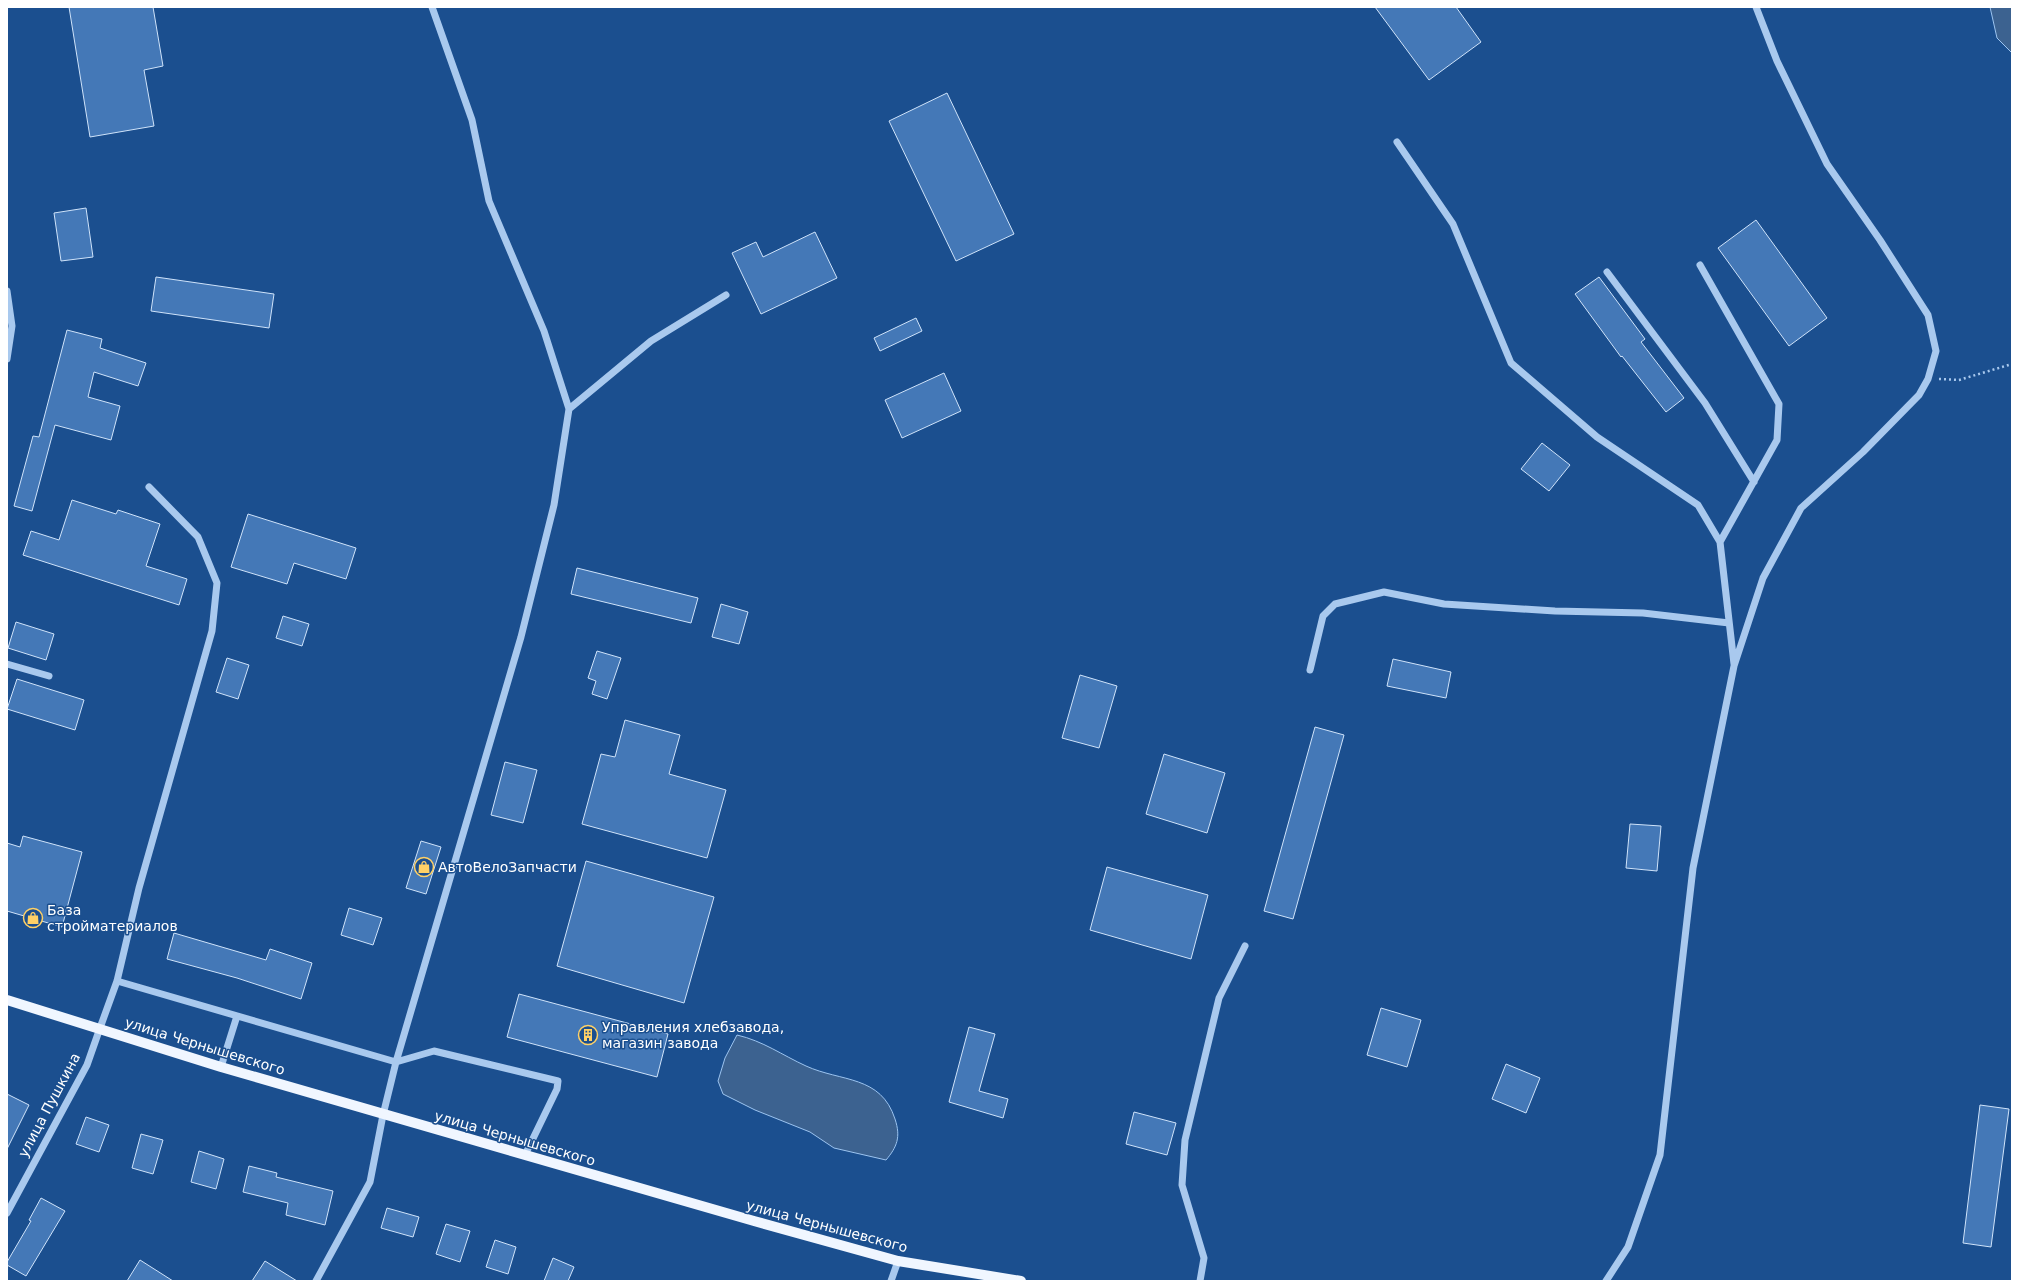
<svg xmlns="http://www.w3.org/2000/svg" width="2019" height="1288" viewBox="0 0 2019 1288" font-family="'DejaVu Sans',sans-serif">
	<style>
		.water { fill: #3c6290; stroke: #9cc4f0 }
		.building { fill: #4478b7; stroke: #cfe3fa }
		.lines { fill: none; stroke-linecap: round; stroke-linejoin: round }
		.path { stroke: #a9c9ee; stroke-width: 2.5; stroke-dasharray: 2 3; stroke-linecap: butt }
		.minor { stroke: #a9c9ee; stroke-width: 7 }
		.major { stroke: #f0f6ff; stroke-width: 10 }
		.labels { text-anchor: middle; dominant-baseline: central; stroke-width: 3; stroke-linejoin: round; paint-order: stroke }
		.poi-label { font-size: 14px; fill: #fff; stroke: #1b4f8f; text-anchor: start }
		.street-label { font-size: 14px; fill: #fff; stroke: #1b4f8f }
	</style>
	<rect width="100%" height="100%" fill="#1b4f8f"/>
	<path class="water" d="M1990,7h22v46l-15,-15z
		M737,1035c26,6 45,20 69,31 35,16 75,9 89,53 6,18 2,28 -9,41l-52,-12 -24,-16 -55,-22 -32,-16 -5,-13 7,-23z"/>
	<path class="building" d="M69,7h84l10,59 -19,4 10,56 -64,11z
		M1375,7h81l25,35 -52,38z
		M947,93l67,141 -58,27 -67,-140z
		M86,208l7,49 -32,4 -7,-48z
		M1756,220l71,98 -38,28 -71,-98z
		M815,232l22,46 -76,36 -29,-61 24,-11 7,15z
		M156,277l118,17 -5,34 -118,-17z
		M1599,277l46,62 -4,3 43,56 -18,14 -44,-56 -1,1 -46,-63z
		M916,318l6,13 -42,20 -6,-13z
		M67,330l35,9 -2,9 46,15 -8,23 -44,-14 -6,25 32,9 -9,34 -56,-15 -23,86 -18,-5 19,-70 6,1z
		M944,373l17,38 -59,27 -17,-38z
		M1542,443l28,22 -21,26 -28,-22z
		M72,500l44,14 2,-4 42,14 -14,42 41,13 -8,26 -156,-50 8,-24 28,9z
		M248,514l108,34 -10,31 -52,-16 -7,21 -56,-17z
		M577,568l121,30 -7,25 -120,-29z
		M721,604l27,8 -9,32 -27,-7z
		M283,616l26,8 -7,22 -26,-8z
		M16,622l38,12 -8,26 -38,-12z
		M597,651l24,7 -14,41 -15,-5 4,-13 -8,-3z
		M227,658l22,7 -11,34 -22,-7z
		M1393,659l58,13 -5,26 -59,-12z
		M1080,675l37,11 -18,62 -37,-10z
		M17,679l67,21 -9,30 -68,-21z
		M625,720l55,15 -11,39 57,16 -19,68 -125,-34 19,-70 14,3z
		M1315,727l29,8 -51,184 -29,-8z
		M1164,754l61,19 -18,60 -61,-19z
		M505,762l32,8 -14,53 -32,-8z
		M1630,824l31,2 -4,45 -31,-3z
		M23,836l59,16 -20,75 -55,-16v-68l13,4z
		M421,841l20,6 -15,47 -20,-6z
		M586,861l128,36 -30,106 -127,-37z
		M1107,867l101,28 -17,64 -101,-29z
		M349,908l33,10 -9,27 -32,-10z
		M174,933l92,27 4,-11 42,14 -11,36 -64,-21 -70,-19z
		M519,994l149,40 -11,43 -150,-40z
		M1381,1008l40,12 -14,47 -40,-12z
		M969,1027l26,7 -16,57 29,8 -5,19 -54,-16z
		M1506,1064l34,14 -14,35 -34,-14z
		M7,1094l22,11 -22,44z
		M1980,1105l29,4 -18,138 -28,-4z
		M1134,1112l42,11 -9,32 -41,-11z
		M86,1117l23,8 -10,27 -23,-8z
		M141,1134l22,6 -10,34 -21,-6z
		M199,1151l25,8 -8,30 -25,-7z
		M249,1166l28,7 -1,4 57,14 -8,34 -39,-10 2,-12 -45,-11z
		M41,1198l24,13 -39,65 -19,-11v-3l24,-41 -2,-1z
		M387,1208l32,9 -6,20 -32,-9z
		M446,1224l24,7 -10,31 -24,-8z
		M495,1240l21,7 -8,27 -22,-7z
		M553,1258l21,9 -6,14h-24z
		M140,1260l33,21h-46z
		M265,1261l32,20h-45z"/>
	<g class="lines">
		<path class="path" d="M1939,379l20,1 53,-16"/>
		<path class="minor" d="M1397,142l56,82 58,139 86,74 101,68 22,37
			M1700,265l79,139 -2,36 -57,102 14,122
			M1607,272l98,131 49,79
			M7,291l5,35 -5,33
			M569,409l82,-68 75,-46
			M7,664l42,12
			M1310,670l13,-54 12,-12 49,-12 60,12 111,7 88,2 86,10
			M117,981l279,81 38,-11 124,30 -1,8 -32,66
			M221,1067l16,-51
			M7,1213l80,-148 13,-37 17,-47 22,-93 73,-257 5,-48 -19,-46 -49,-50
			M316,1281l54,-99 13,-67 13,-53 125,-425 33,-132 15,-96 -25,-78 -55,-130 -17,-81 -40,-113
			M891,1281l7,-20
			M1200,1281l4,-23 -22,-73 3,-45 34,-142 26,-52
			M1606,1281l22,-34 32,-92 33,-287 41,-202 29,-88 38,-70 62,-56 56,-57 9,-16 8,-28 -8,-36 -48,-75 -53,-76 -50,-103 -21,-54"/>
		<path class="major" d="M7,1000l214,67 533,154 144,40 123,20"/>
	</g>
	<defs>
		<symbol id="shop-ring" viewBox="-11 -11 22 22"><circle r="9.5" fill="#1b4f8f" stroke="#ffd166" stroke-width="1.5"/><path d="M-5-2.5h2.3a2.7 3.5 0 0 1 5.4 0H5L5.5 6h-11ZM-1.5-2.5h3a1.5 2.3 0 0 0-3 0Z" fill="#ffd166"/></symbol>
		<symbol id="building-ring" viewBox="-11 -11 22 22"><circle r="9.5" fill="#1b4f8f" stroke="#ffd166" stroke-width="1.5"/><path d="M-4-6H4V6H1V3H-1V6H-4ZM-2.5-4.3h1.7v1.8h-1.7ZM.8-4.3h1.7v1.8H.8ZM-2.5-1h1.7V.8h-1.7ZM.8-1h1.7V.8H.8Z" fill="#ffd166"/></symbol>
	</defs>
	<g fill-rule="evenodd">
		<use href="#shop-ring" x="413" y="856" width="22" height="22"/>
		<use href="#shop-ring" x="22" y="907" width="22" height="22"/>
		<use href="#building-ring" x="577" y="1024" width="22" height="22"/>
	</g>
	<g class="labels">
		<g class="poi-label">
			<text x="438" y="867">АвтоВелоЗапчасти</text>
			<text x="47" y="910">База<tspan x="47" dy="16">стройматериалов</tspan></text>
			<text x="602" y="1027">Управления хлебзавода,<tspan x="602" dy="16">магазин завода</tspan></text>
		</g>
		<g class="street-label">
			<text transform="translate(205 1046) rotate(17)">улица Чернышевского</text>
			<text transform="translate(49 1105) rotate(-62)">улица Пушкина</text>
			<text transform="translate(515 1138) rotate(16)">улица Чернышевского</text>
			<text transform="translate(827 1226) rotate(15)">улица Чернышевского</text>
		</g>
	</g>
	<rect width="2019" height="1288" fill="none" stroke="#ffffff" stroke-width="16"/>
</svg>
